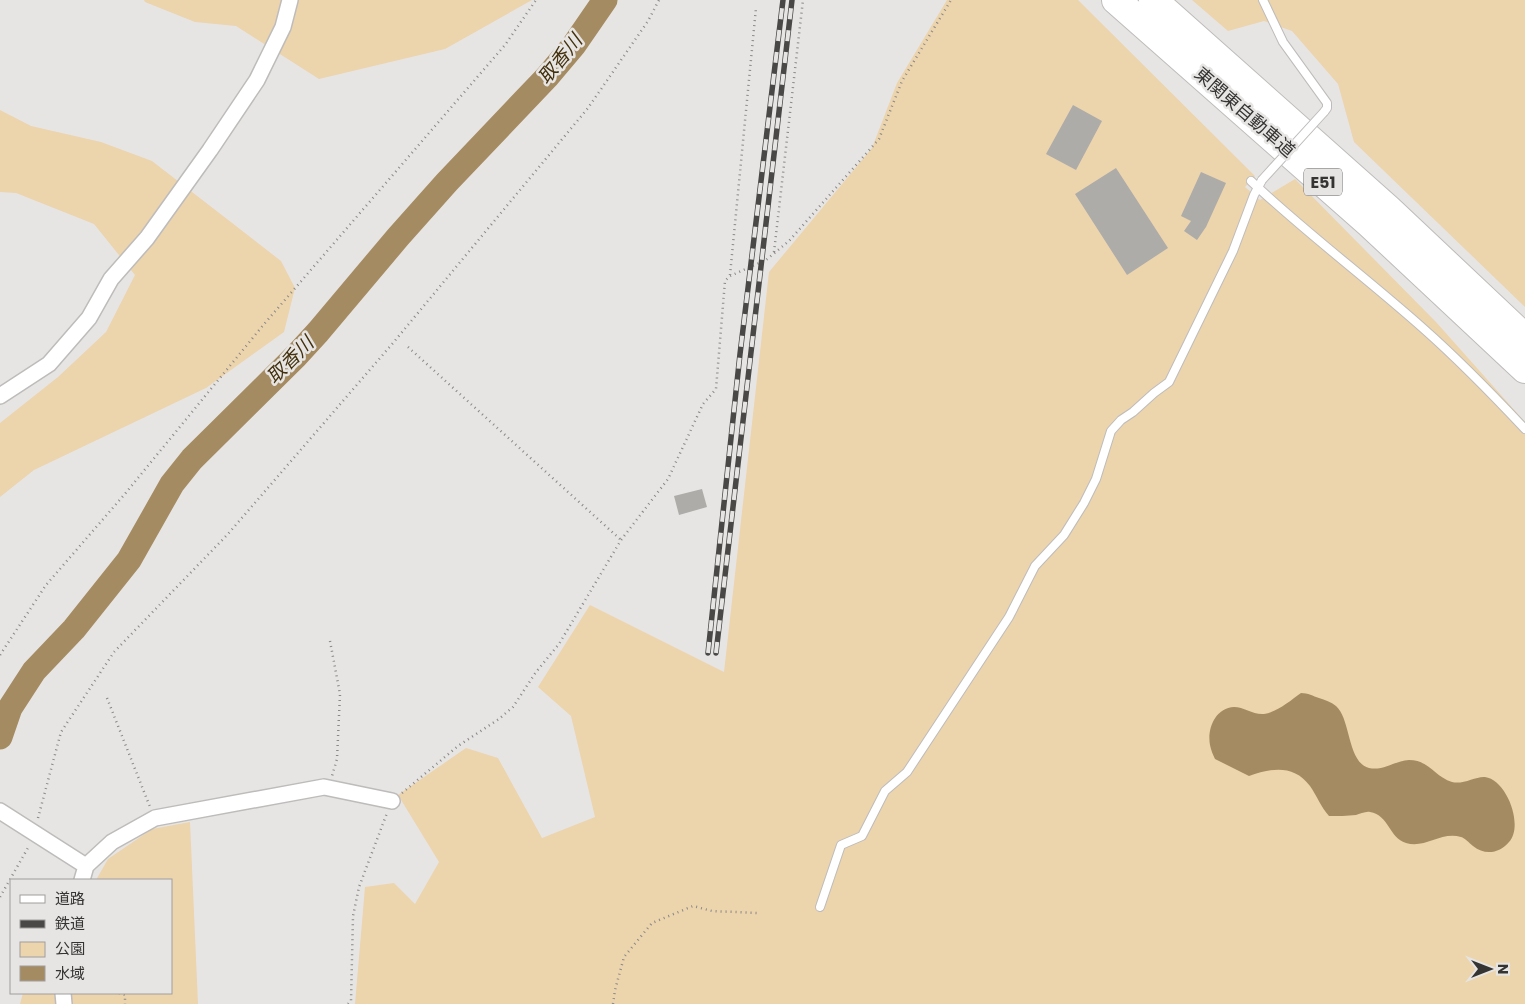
<svg xmlns="http://www.w3.org/2000/svg" width="1525" height="1004" viewBox="0 0 1525 1004" font-family="Poppins,'Noto Sans JP',sans-serif">
	<style>
		.green { fill: #ecd4ad }
		.water { fill: #a58b61 }
		.lines { fill: none; stroke-linecap: round; stroke-linejoin: round }
		.river { stroke: #a58b61; stroke-width: 25 }
		.building { fill: #adaca9 }
		.lane-casing { stroke: #bebcba; stroke-width: 10 }
		.street-casing { stroke: #bebcba; stroke-width: 18 }
		.highway-casing { stroke: #bebcba; stroke-width: 30 }
		.path { stroke: #8a8887; stroke-width: 2.5; stroke-dasharray: 1 4; stroke-linecap: butt }
		.lane { stroke: #fff; stroke-width: 8 }
		.street { stroke: #fff; stroke-width: 15 }
		.highway { stroke: #fff; stroke-width: 28 }
		.rail-casing { stroke: #494847; stroke-width: 5.5 }
		.rail { stroke: #e7e5e3; stroke-width: 4; stroke-dasharray: 11; stroke-linecap: butt }
		.lane-bridge-casing { stroke: #bebcba; stroke-width: 10; stroke-linecap: butt }
		.lane-bridge { stroke: #fff; stroke-width: 8 }
		.labels { text-anchor: middle; dominant-baseline: central; stroke-width: 5; stroke-linejoin: round; paint-order: stroke }
		.shield { fill: #e7e5e3; stroke: #6a6968; stroke-width: 1 }
		.shield-label { font-size: 16px; font-weight: bold; fill: #353433 }
		.street-label { font-size: 18px; fill: #353433; stroke: #e7e5e3 }
		.water-label { font-size: 19px; font-style: italic; fill: #43300c; stroke: #e7e5e3 }
	</style>
	<rect width="100%" height="100%" fill="#e7e5e3"/>
	<path class="green" d="M144,0h388l-87,49 -126,30 -83,-53 -41,-4 -50,-20z
		M947,0h131l177,176 -10,11 15,13 35,-21 141,143 89,100v582h-1170l10,-117 29,-4 21,21 24,-42 -41,-67 68,-47 32,10 44,80 53,-21 -24,-101 -33,-29 52,-82 134,67 45,-400 103,-124 25,-65z
		M1192,0h333v307l-171,-165 -16,-58 -46,-53 -28,-10 -36,10z
		M0,110l31,16 70,16 51,19 129,100 14,27 -11,44 -78,56 -172,82 -34,27v-74l58,-46 48,-45 29,-57 -41,-51 -78,-31 -16,-1z
		M190,822l8,182h-178l3,-11h148v-113h-75l12,-21 44,-30z"/>
	<path class="water" d="M1301,693c7,0 12,3 18,5 6,2 12,4 17,8 15,13 11,56 33,62 15,3 25,-7 40,-8 20,0 26,17 43,22 11,3 24,-6 33,-5 22,3 39,49 24,65 -9,11 -24,14 -36,4 -4,-3 -8,-8 -12,-9 -20,-6 -36,12 -55,6 -17,-5 -17,-28 -36,-31 -4,-1 -10,2 -14,3 -9,1 -18,1 -27,1 -8,-9 -12,-20 -19,-30 -16,-22 -39,-18 -61,-10l-34,-17c-2,-4 -4,-9 -5,-14 -3,-16 5,-37 24,-38 10,0 19,8 30,7 13,-2 26,-13 37,-21z"/>
	<g class="lines">
		<path class="river" d="M0,737l10,-29 24,-37 40,-42 55,-69 43,-76 20,-25 104,-103 22,-24 80,-95 49,-55 100,-105 27,-32 31,-45"/>
	</g>
	<path class="building" d="M1073,105l29,16 -26,49 -30,-16z
		M1116,168l52,80 -41,27 -52,-81z
		M1201,172l25,11 -20,44 -9,13 -13,-9 7,-10 -10,-5z
		M702,489l5,18 -28,8 -5,-19z"/>
	<g class="lines">
		<defs>
			<path id="lane" d="M1263,0l20,42 44,61v5l-3,4
				M1251,181c55,52 117,98 174,149 35,31 68,65 100,99
				M820,907l21,-62 21,-9 23,-45 22,-19 102,-155 26,-51 29,-31 20,-32 12,-24 15,-48 10,-11 12,-8 21,-19 15,-11 64,-131 21,-56 8,-15"/>
			<path id="street" d="M0,396l49,-32 40,-46 22,-39 36,-41 63,-88 47,-70 26,-53 7,-27
				M0,811l86,55
				M82,880l4,-14 26,-24 43,-24 169,-31 68,14
				M63,993l1,11"/>
			<path id="highway" d="M1116,0l254,224 155,145
				M1153,0l235,209 137,129"/>
		</defs>
		<use href="#lane" class="lane-casing"/>
		<use href="#street" class="street-casing"/>
		<use href="#highway" class="highway-casing"/>
		<path class="path" d="M774,252l29,-252
			M730,275l26,-267
			M408,347l213,193
			M330,641l10,53 -3,65 -5,17
			M0,655l46,-70 78,-90 141,-172 240,-278 31,-45
			M107,698l43,109
			M402,793l56,-47 41,-27 14,-12 23,-35 23,-28 62,-104 47,-61 35,-75 13,-15 9,-108 5,-5 36,-16 23,-19 90,-102 23,-58 49,-81
			M38,818l23,-86 53,-80 114,-118 165,-191 195,-235 60,-87 11,-21
			M0,897l29,-51
			M119,993l6,2v9
			M348,1004l3,-3 2,-85 6,-29 28,-74
			M613,1004l2,-14 9,-33 28,-34 41,-17 19,5 45,2"/>
		<use href="#lane" class="lane"/>
		<use href="#street" class="street"/>
		<use href="#highway" class="highway"/>
		<defs>
			<path id="rail" d="M708,653l32,-299 43,-354
				M716,653l76,-653"/>
		</defs>
		<use href="#rail" class="rail-casing"/>
		<use href="#rail" class="rail"/>
		<defs>
			<path id="lane-bridge" d="M1262,180l62,-68"/>
		</defs>
		<use href="#lane-bridge" class="lane-bridge-casing"/>
		<use href="#lane-bridge" class="lane-bridge"/>
	</g>
	<g class="labels">
		<rect class="shield" x="1304" y="168.5" width="38" height="27" rx="4"/>
		<g class="shield-label">
			<text x="1323" y="182">E51</text>
		</g>
		<g class="street-label">
			<text transform="translate(1245 112) rotate(41)">東関東自動車道</text>
		</g>
		<g class="water-label">
			<text transform="translate(560 59) rotate(-51)">取香川</text>
			<text transform="translate(290 360) rotate(-45)">取香川</text>
		</g>
	</g>
	<rect x="10" y="879" width="162" height="115" fill="#e7e5e3" stroke="#a09e9d"/>
	<rect x="20" y="895" width="25" height="8" fill="#ffffff" stroke="#a09e9d"/>
	<text x="55" y="904" font-size="15" fill="#353433">道路</text>
	<rect x="20" y="920" width="25" height="8" fill="#494847" stroke="#a09e9d"/>
	<text x="55" y="929" font-size="15" fill="#353433">鉄道</text>
	<rect x="20" y="942" width="25" height="15" fill="#ecd4ad" stroke="#a09e9d"/>
	<text x="55" y="954" font-size="15" fill="#353433">公園</text>
	<rect x="20" y="966" width="25" height="15" fill="#a58b61" stroke="#a09e9d"/>
	<text x="55" y="979" font-size="15" fill="#353433">水域</text>
	<g transform="translate(1490 969) rotate(90)" stroke="#e7e5e3" stroke-width="4" paint-order="stroke">
	<path d="M0-4L9 19L0 12L-9 19Z" fill="#353433"/>
	<text y="-8" font-size="14" font-weight="bold" text-anchor="middle" fill="#353433">N</text>
	</g>
</svg>
